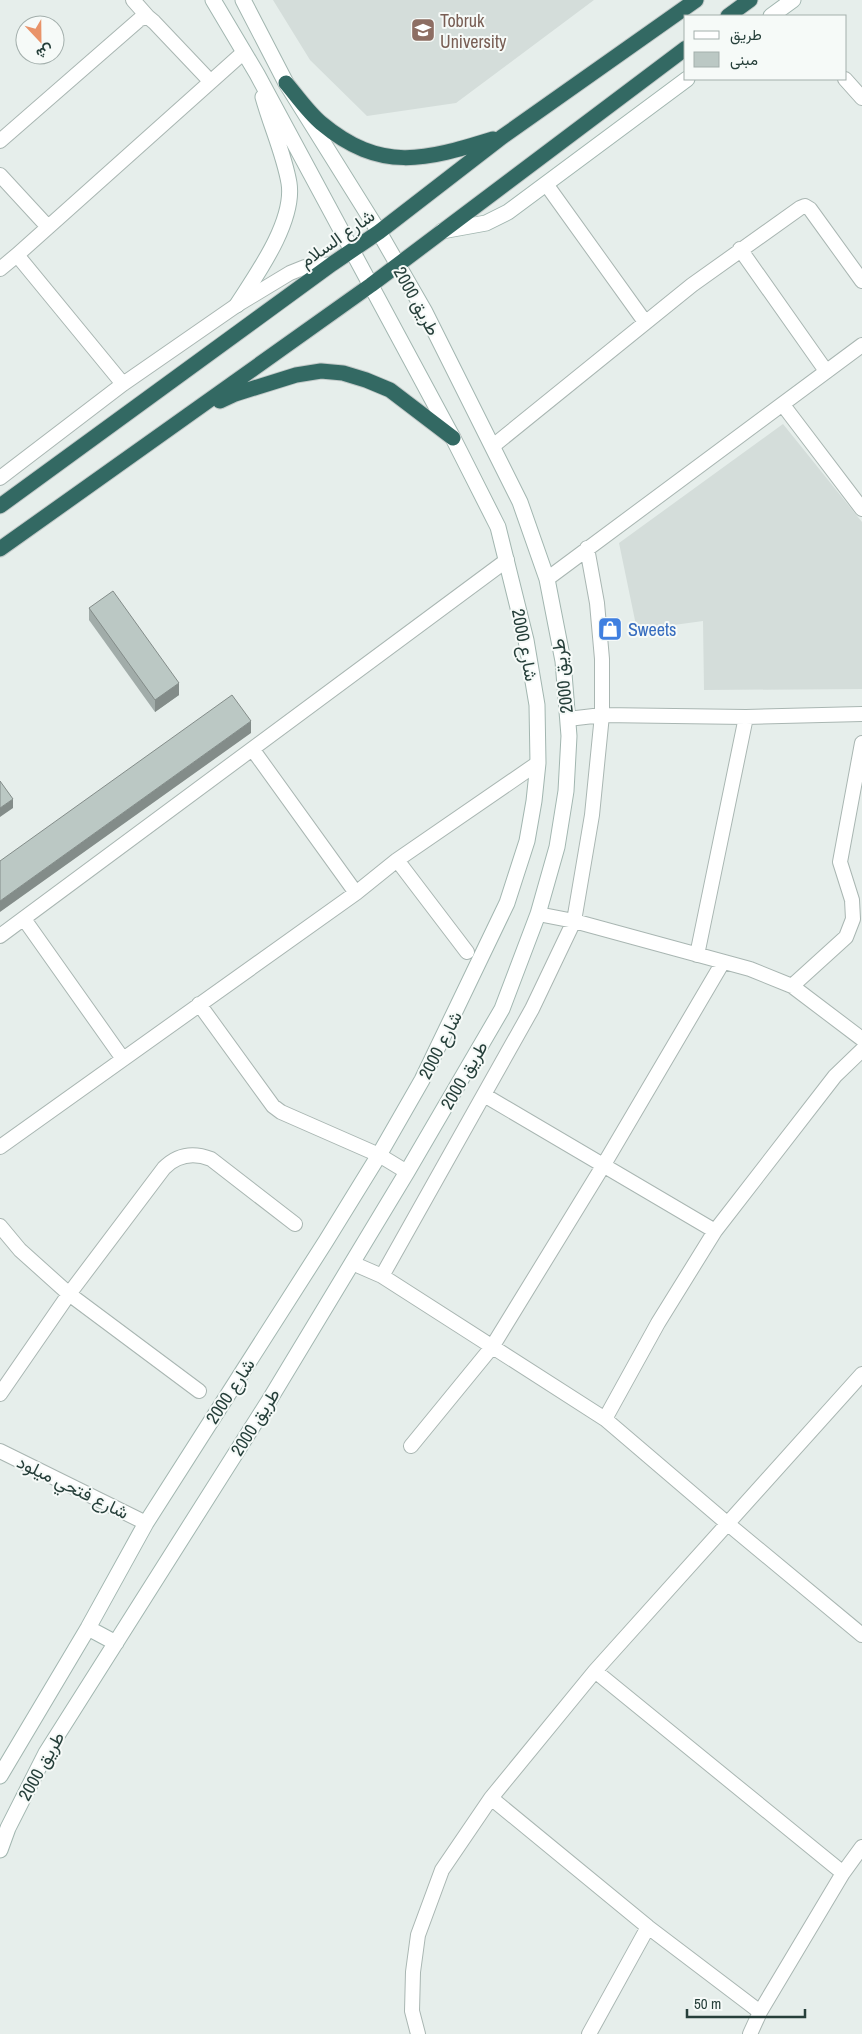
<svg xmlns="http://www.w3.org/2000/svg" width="862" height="2034" viewBox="0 0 862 2034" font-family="'Archivo Narrow',Vazirmatn,sans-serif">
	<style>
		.built { fill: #d4ddda }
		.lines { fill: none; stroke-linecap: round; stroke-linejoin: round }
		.street-casing { stroke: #a9b6b2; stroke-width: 16 }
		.secondary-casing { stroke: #a2b6b0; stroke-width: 17 }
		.highway-casing { stroke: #c2c9c8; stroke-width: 17 }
		.street { stroke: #fff; stroke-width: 14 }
		.secondary { stroke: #fff; stroke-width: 15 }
		.highway { stroke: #336963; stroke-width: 15 }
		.wall { fill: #a1aca9 }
		.shaded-wall { fill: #838c89 }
		.building { fill: #bbc8c4; stroke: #838c89 }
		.labels { text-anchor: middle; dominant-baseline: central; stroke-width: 4; stroke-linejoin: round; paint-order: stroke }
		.education-label { font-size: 18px; fill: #785e54; stroke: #f6faf8; text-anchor: start }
		.street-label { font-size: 18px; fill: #263f3a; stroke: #f6faf8 }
		.shop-label { font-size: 18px; fill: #366cbe; stroke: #f6faf8; text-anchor: start }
	</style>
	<rect width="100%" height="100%" fill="#e6eeeb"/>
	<path class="built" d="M273,0h321l-138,103 -89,13 -57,-56z
		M783,424l79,98v167l-158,1 -1,-69 -66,9 -18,-87z"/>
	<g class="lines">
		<defs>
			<path id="street" d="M133,0l15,17
				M845,79l17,19
				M0,141l140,-122 8,-2 6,5 56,59
				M0,175l48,52
				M546,184l99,138
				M740,249l86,122
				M0,269l17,-14
				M123,384l-106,-129 227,-203
				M783,405l79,104
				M493,446l199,-161 108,-77 5,-2 5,3 52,72
				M0,478l123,-94 114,-79 53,-32 15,-6 27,-3
				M547,579l315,-234
				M568,719l34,-4 144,2 116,-3
				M253,750l103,143
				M397,860l70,92
				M538,914l36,7 176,48 42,17 70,53
				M24,919l99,140
				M0,936l507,-376
				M697,955l49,-238
				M792,986l54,-49 7,-18 -1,-19 -12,-38 22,-119
				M199,1004l74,102 8,6 98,43 28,17
				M484,1095l231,136
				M0,1147l356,-254 41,-33 141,-97
				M0,1226l20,24 49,44 130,97
				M352,1263l30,13 223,143 123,105 134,111
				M382,1276l150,-267 42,-88 18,-106 10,-100v-56l-5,-56 -10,-55
				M0,1394l69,-100 95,-126c13,-13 29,-16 47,-9l84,65
				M605,1419l53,-96 57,-92 120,-155 27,-26
				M411,1446l81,-99 111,-181 120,-204
				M0,1451l146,72
				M595,1671l248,202
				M491,1798l157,129 112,85
				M418,2034l-6,-23 1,-39 5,-37 24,-65 49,-72 104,-127 267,-297
				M589,2034l59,-107
				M750,2034l10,-22 83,-139 19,-26"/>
			<path id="secondary" d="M771,16l22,-16
				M442,231l44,-8 22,-11 179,-133
				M237,305c20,-31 58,-84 52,-122 -5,-29 -18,-57 -26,-86
				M88,1628l28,15
				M0,1776l88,-148 58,-105 180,-282 53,-86 43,-75 85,-177 20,-62 7,-40 4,-38 -1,-58 -11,-65 -28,-113 -45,-89 -196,-364 -44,-74
				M0,1850l8,-22 38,-75 224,-354 137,-227 95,-163 36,-95 19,-67 9,-56 3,-55 -6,-75 -16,-82 -27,-77 -95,-190 -46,-80 -93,-149 -43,-83"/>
			<path id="highway" d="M728,16l22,-16
				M286,83c11,13 22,29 35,40 60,50 104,37 172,16
				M220,401l15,-7 61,-19 25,-4 22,2 23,7 24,10 63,48
				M0,506l332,-242 47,-32 123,-95 194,-137
				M0,549l371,-264 315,-237"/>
		</defs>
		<use href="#street" class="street-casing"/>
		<use href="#secondary" class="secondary-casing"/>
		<use href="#highway" class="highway-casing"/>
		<use href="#street" class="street"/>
		<use href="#secondary" class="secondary"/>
		<use href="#highway" class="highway"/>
	</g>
	<path class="wall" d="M89,608l90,87 -24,17 -66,-92z"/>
	<path class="shaded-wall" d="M179,683v12l-24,17v-12z
		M251,721v12l-251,179v-11z
		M13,799v9l-13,9v-9z"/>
	<path class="building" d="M113,591l66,92 -24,17 -66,-92z
		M232,695l19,26 -251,180v-40z
		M0,781l13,18 -13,9z"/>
	<defs>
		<symbol id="university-square" viewBox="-11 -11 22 22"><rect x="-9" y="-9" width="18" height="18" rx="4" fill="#8d6e63" stroke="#f6faf8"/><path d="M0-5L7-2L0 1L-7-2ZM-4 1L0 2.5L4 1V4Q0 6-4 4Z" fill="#fff"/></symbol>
		<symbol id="shop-square" viewBox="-11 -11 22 22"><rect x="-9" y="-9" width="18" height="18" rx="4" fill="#3f7fe0" stroke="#f6faf8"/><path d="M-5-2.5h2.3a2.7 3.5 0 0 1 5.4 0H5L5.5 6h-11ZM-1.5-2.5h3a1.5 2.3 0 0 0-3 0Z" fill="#fff"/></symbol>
	</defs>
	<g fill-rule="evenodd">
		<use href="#university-square" x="409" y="16" width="28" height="28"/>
		<use href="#shop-square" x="596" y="615" width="28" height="28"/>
	</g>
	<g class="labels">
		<g class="education-label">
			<text x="440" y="20">Tobruk<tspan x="440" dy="21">University</tspan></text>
		</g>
		<g class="street-label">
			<text transform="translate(337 238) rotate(-35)">شارع السلام</text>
			<text transform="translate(417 301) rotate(61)">طريق 2000</text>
			<text transform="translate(525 645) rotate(79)">شارع 2000</text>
			<text transform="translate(562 676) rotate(-97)">طريق 2000</text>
			<text transform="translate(440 1045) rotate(-63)">شارع 2000</text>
			<text transform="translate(464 1075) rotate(-60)">طريق 2000</text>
			<text transform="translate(230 1391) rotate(-57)">شارع 2000</text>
			<text transform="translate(255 1422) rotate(-58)">طريق 2000</text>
			<text transform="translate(73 1487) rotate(26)">شارع فتحي ميلود</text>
			<text transform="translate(41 1766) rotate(-61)">طريق 2000</text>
		</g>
		<g class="shop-label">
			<text x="628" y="629">Sweets</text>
		</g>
	</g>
	<rect x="684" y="15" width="162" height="65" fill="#f6faf8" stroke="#a3afac"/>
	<rect x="694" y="31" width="25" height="8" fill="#ffffff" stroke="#a3afac"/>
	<text x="730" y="40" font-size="15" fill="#263f3a">طريق</text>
	<rect x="694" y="52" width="25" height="15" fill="#bbc8c4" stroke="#a3afac"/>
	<text x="730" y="65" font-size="15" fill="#263f3a">مبنى</text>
	<g transform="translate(40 40) rotate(158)"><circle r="24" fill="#f6faf8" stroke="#a3afac"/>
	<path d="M0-4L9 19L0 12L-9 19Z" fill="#e99369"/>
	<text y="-8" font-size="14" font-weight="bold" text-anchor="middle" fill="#263f3a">ش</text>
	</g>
	<path d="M687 2009v8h118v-8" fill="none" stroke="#263f3a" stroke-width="2.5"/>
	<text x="694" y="2009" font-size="15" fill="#263f3a" stroke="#f6faf8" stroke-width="4" paint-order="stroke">50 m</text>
</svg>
